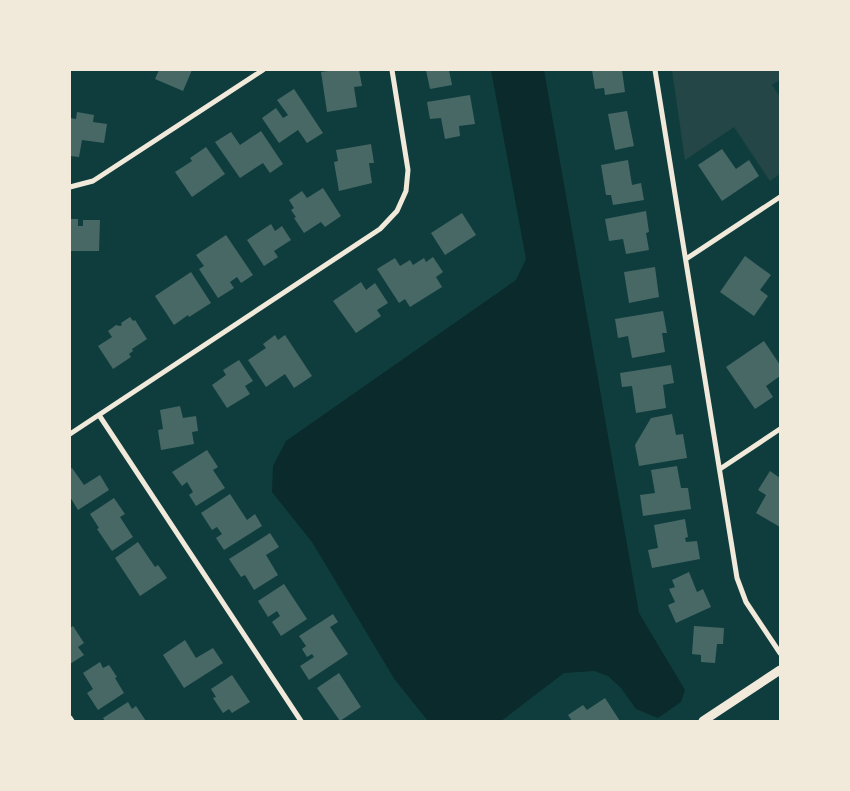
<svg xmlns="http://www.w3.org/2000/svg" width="850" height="791" viewBox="0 0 850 791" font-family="Figtree,sans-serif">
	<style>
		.green { fill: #244646 }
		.water { fill: #0a2a2b }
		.building { fill: #486865 }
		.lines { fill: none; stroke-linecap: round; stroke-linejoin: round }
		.minor { stroke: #f1e9da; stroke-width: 5 }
		.tertiary { stroke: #f1e9da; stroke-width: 9 }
	</style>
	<rect width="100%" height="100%" fill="#0f3d3e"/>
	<path class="green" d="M672,70h108v10l-8,5 8,12v77l-10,7 -36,-54 -49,33z"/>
	<path class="water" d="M491,70h53l95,543 46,77 -4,12 -23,16 -22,-9 -15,-21 -13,-12 -14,-5 -30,2 -63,48h-73l-33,-41 -83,-138 -40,-50 1,-26 13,-25 230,-161 10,-21z"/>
	<path class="building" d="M159,70h33l-9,21 -28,-12z
		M335,70h24l3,16 -8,1 3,20 -30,5 -6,-40z
		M426,70h23l3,15 -22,4z
		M592,70h30l3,22 -20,3 -1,-7 -9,1z
		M294,89l29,44 -16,10 -9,-13 -19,13 -17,-25 14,-10 7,10 5,-3 -11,-15z
		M470,95l5,29 -16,2 1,10 -15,3 -4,-21 -11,1 -3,-17z
		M627,111l7,35 -19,4 -7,-36z
		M77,112l17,3 -1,7 14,2 -3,19 -22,-3 -3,17 -9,-1v-38l6,1z
		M261,131l22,33 -13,9 -7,-10 -23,15 -25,-36 16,-10 9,13z
		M371,144l3,19h-5l3,20 -33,8 -5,-29 4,-1 -2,-11z
		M206,147l19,27 -33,23 -17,-25 17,-11 -2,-3z
		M722,149l14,20 13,-9 10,16 -37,25 -24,-36z
		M628,160l4,25 9,-2 3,17 -31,5 -2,-10h-5l-5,-30z
		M323,188l18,28 -16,11 -4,-5 -17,11 -10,-15 2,-1 -5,-7 3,-2 -5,-8 13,-9 5,7z
		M646,211l3,21 -3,1 3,17 -23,4 -3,-15 -14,2 -4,-22z
		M462,213l14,22 -31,20 -14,-22z
		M70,219h8v7h5v-6h17l-1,31h-29z
		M271,224l4,7 7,-5 9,14 -17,11 4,6 -14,9 -17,-26z
		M226,235l27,40 -12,8 -4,-6 -7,5 4,6 -16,10 -19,-29 5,-3 -8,-11z
		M745,256l26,19 -11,15 8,6 -14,20 -34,-24z
		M433,257l10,15 -7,5 6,10 -32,20 -5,-8 -6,4 -22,-34 18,-11 5,8 10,-6 3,5 11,-7 2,4z
		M655,267l4,30 -30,6 -5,-31z
		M191,272l20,31 -22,14 -1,-2 -14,10 -19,-29z
		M361,282l5,8 9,-7 13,20 -11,7 4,6 -25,17 -23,-32z
		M663,311l4,22h-5l3,19 -33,6 -4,-22 -10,2 -3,-19z
		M130,317l3,4 2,-1 12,19 -15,10 1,2 -4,3 2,3 -18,12 -15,-23 14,-9 -4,-6 8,-6 4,1 2,-1 -1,-2z
		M275,335l3,5 7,-5 27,41 -18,12 -9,-14 -19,13 -18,-27 18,-12 -3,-4z
		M764,341l16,24v11l-14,10 7,11 -18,12 -29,-42z
		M239,360l14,21 -8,5 5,8 -23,14 -15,-23 14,-10 -3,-5z
		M671,365l3,18 -11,2 3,23 -30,5 -4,-27 -10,1 -2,-14z
		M180,406l3,12 13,-2 2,15 -6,1 2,12 -33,6 -3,-20 5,-1 -3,-19z
		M672,414l4,21 7,-1 4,24 -48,8 -4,-21 16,-27z
		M207,450l11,17 -5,3 12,18 -29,18 -7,-11 4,-3 -6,-10 -5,4 -10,-14z
		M677,466l4,22h7l3,21 -48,7 -3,-21 15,-2 -4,-23z
		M72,468l12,17 16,-10 9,15 -31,20 -8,-13v-28z
		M770,471l10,7v49l-24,-14 10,-18 -8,-5z
		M230,494l17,26 8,-6 7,12 -38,24 -8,-12 6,-4 -5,-7 -5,3 -11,-17z
		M114,498l11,16 -5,3 13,20 -21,14 -15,-22 2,-1 -9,-14z
		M685,519l3,18 -3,1 1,4 11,-1 3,18 -48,9 -4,-18 10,-2 -4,-23z
		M270,533l9,14 -13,8 12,20 -24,15 -9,-15 -4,2 -12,-18z
		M138,542l17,25 3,-2 9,13 -27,18 -25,-38z
		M689,572l8,20 6,-3 8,18 -35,16 -8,-18 7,-3 -6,-13 6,-2 -3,-7z
		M284,584l23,35 -26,17 -9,-14 8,-6 -3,-5 -9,6 -10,-16z
		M333,614l5,8 -8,5 18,27 -39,26 -9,-14 14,-9 -2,-3 -5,3 -5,-8 4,-3 -7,-10z
		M73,626l11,17 -6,4 6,8 -14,9v-36z
		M694,626l30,2 -1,16h-6l-2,19 -14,-1v-7l-9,-1z
		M185,640l11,18 17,-10 10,15 -39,25 -21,-33z
		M100,662l3,6 6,-3 8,12 -2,1 9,15 -26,17 -11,-17 6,-4 -10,-16z
		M339,673l22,34 -21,14 -23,-33z
		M232,675l18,27 -18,11 -3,-4 -6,4 -10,-15 3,-1 -5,-8z
		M605,698l15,23h-48l-4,-6 15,-10 4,5z
		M128,702l4,7 4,-3 10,15h-41l-2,-3z"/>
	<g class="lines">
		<path class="minor" d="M655,70l82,508 9,24 34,51
			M70,187l23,-6 170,-111
			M686,259l94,-62
			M99,415l202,306
			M70,434l310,-205 17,-18 9,-20 2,-21 -16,-100
			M720,469l60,-40
			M70,718l2,3"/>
		<path class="tertiary" d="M703,721l77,-51"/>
	</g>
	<rect width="850" height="791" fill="none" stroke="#f1e9da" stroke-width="142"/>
</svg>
